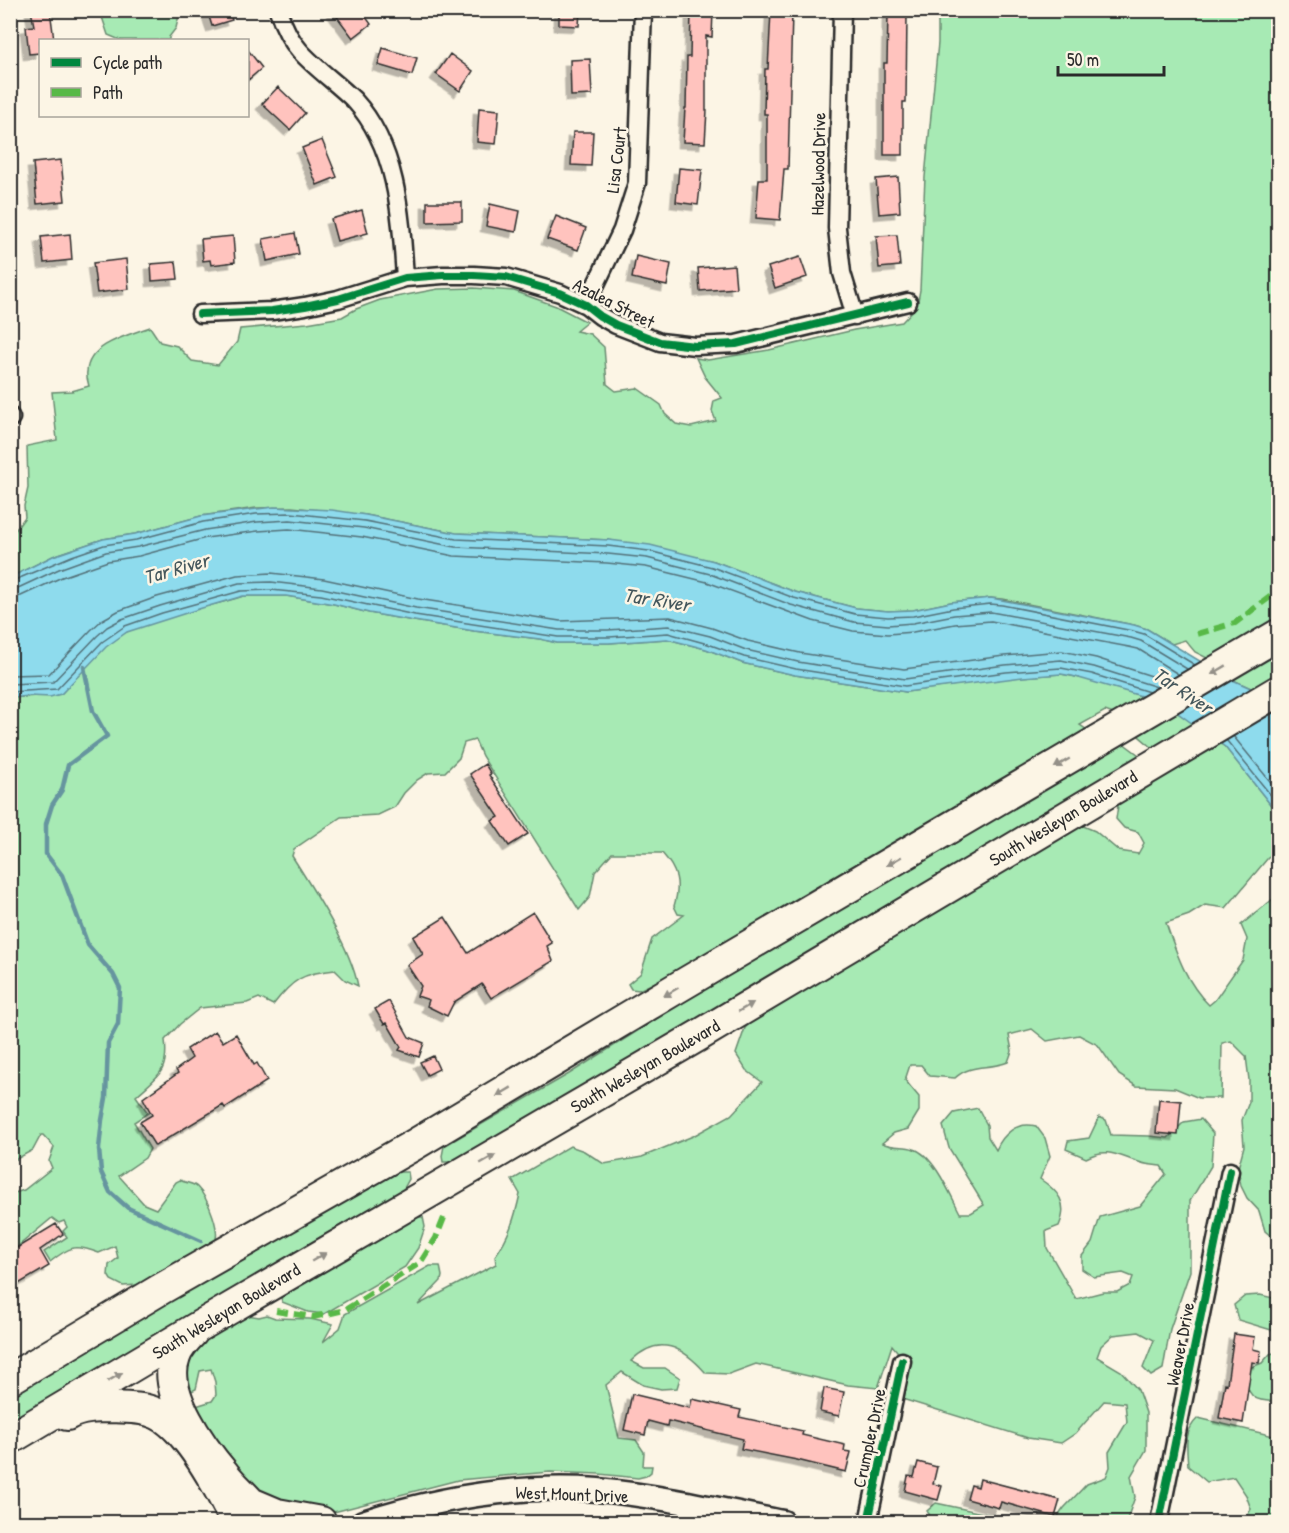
<svg xmlns="http://www.w3.org/2000/svg" width="1289" height="1533" viewBox="0 0 1289 1533" font-family="'Patrick Hand',sans-serif">
	<style>
		.green { fill: #a7eab4; stroke: #698a70; stroke-width: 1.5 }
		.water { fill: #8edbed; stroke: #66959f; stroke-width: 1.5 }
		.lines { fill: none; stroke-linecap: round; stroke-linejoin: round }
		.shore { stroke: #537179; stroke-width: 1.5 }
		.stream { stroke: #66959f; stroke-width: 4.5 }
		.building { fill: #ffc3be; stroke: #2b2b2b; stroke-width: 1.5; filter: url(#shadow) }
		.street-casing { stroke: #2b2b2b; stroke-width: 21 }
		.secondary-casing { stroke: #2b2b2b; stroke-width: 27 }
		.highway-casing { stroke: #2b2b2b; stroke-width: 34 }
		.street { stroke: #fcf5e5; stroke-width: 16 }
		.secondary { stroke: #fcf5e5; stroke-width: 22 }
		.highway { stroke: #fcf5e5; stroke-width: 30 }
		.quiet { stroke: #58b947; stroke-width: 6; stroke-dasharray: 12 6; stroke-linecap: butt }
		.cycleway-casing { stroke: #fcf5e5; stroke-width: 11 }
		.cycleway { stroke: #00873e; stroke-width: 8 }
		.oneway { fill: #949088 }
		.labels { text-anchor: middle; dominant-baseline: central; stroke-width: 5; stroke-linejoin: round; paint-order: stroke }
		.street-label { font-size: 18px; fill: #2b2b2b; stroke: #fcf5e5 }
		.water-label { font-size: 20px; font-style: italic; fill: #44575c; stroke: #fcf5e5 }
	</style>
	<defs>
		<filter id="shadow"><feDropShadow dx="-5.5" dy="5.5" stdDeviation="0" flood-color="#0004"/></filter>
	</defs>
	<rect width="100%" height="100%" fill="#fcf5e5"/>
	<filter id="ink" filterUnits="userSpaceOnUse"><feTurbulence type="fractalNoise" baseFrequency=".0167" numOctaves="2"/><feDisplacementMap in="SourceGraphic" scale="12" xChannelSelector="R" yChannelSelector="G"/><feConvolveMatrix kernelMatrix="1 2 1 2 8 2 1 2 1" color-interpolation-filters="sRGB"/></filter>
	<g filter="url(#ink)">
		<path class="green" d="M100,11v-1l80,1 -4,17 -7,9v3h-49l-12,-5z
			M938,11h340v609l-69,39 -14,-7 -10,-12 -13,4 -25,-15 -13,-4 -132,-26 -11,-1 -40,4 -38,8 -25,1 -32,-3 -61,-16 -81,-31 -105,-21 -153,-7 -90,-18 -74,-8 -36,1 -55,8 -66,18 -32,5 -50,17 -42,21v-41l14,-19 -1,-11 4,-18 -1,-42 30,-6 -5,-48 20,-1 17,-5c-1,-4 -3,-10 -2,-14 1,-28 42,-37 63,-45l10,15 17,4 15,15 26,4 19,-23 3,-13 67,-6 35,-6 14,-8 24,-9 58,-11 36,-1 40,3 42,15 31,16 -11,9 14,3 14,13 3,37 9,7 21,-3 24,17 4,9 11,10 15,3 25,-6 -4,-10 2,-10 8,-3 -17,-21 -9,-19 12,2 61,-10 85,-20 48,-8 15,-16 3,-16 5,-113 13,-134z
			M243,596h43l48,8 35,9 45,8 60,10 66,8 17,4h52l58,-4 39,10 36,14 53,12 111,17 101,-14 54,-4 30,6 50,16 -22,20 -14,-5 -25,14 6,4 14,-8 4,2 -440,255 -25,12 -8,-1 -3,-5 13,-11 11,-34 32,-24 -6,-1 -4,-8c7,-23 3,-36 -12,-53h-50l-17,19 -5,25 -11,13 -97,-154 -7,-16 -11,3 -5,15 -14,14 -17,1 -11,7 -13,13 -9,14 -17,8 -37,2 -47,32 -2,7c22,35 58,90 66,130l-13,-6 -10,-10c-32,3 -42,9 -62,35l-14,-7 -12,5 -47,5 -20,16 -15,16c4,32 -7,36 -29,56l12,17 -14,9 16,27 -5,9 -26,18 25,28 12,5 20,-27 4,-2c5,3 13,3 17,7 11,11 25,45 17,58l-77,40 -14,1 -12,-6 -3,-5 1,-10 9,-7 -3,-12 -16,7c-24,-9 -29,-7 -49,9l-6,-10 23,-15 -4,-6 4,-4 -3,-6 -5,2 -7,-5 -41,34 -1,-21 3,-5 -2,-1v-31l13,-4 28,-22 -3,-7 5,-14 -11,-12h-2l-8,15 -22,12v-464l50,-4c17,-18 33,-42 55,-56 33,-22 89,-29 127,-42z
			M1271,652l7,5v20l-23,13 -28,-13z
			M1172,709l23,15 -42,24 -20,-17z
			M1119,740l24,18 -127,78 -564,326h-9l-1,-6 2,-10 125,-72 81,-51 73,-49z
			M1215,740l10,7 53,67v32l-52,62 -21,-3 -16,10 -23,8c10,29 20,60 43,82l6,-5 28,-40 4,-21 -6,-14 37,-30v169l-5,20 5,14v144l-13,-11 -6,-20 -12,-13 -6,-12 -3,-18 6,-22 -2,-26 7,-18v-22l-3,-24 -15,-15 -9,2 -1,55h-22l-24,-10 -39,-2 -17,-11 -21,-30 -19,-10 -32,6 -15,-12 -23,6 3,16 -4,11c-20,8 -37,1 -53,16l-25,-2 -9,-11h-11l-5,15 14,17v14l-11,18 -14,4 -12,10c14,6 22,2 32,6 20,6 37,47 46,64h11l13,-8 -35,-57 -6,-22 11,-13 24,-5 9,17 1,12 8,13c7,-16 21,-29 40,-24l9,12 5,18 -10,23c18,12 29,24 19,47l-13,5 1,17 29,51 27,-7h14l13,-7 3,-8 -10,-4 -29,4 -12,-8v-13l10,-13 8,-26 40,-11 26,-32 -5,-8c-6,-1 -13,-1 -19,-3 -23,-6 -33,-17 -56,-5l-20,-9 2,-8 21,-3 10,-21 7,3 5,15 38,1 19,2 16,-16 17,-3 12,14 -2,33 -21,35v70l-20,58 -7,40 -12,7 -8,-8 11,-28 -15,-8 -26,3 -12,11 -4,11 24,14 17,19 8,23v37l-15,26 4,21 -9,25h-74h2l10,-14 23,-24 19,-7 4,-10 -1,-15 18,-30 -2,-19 -21,-2 -28,32 -15,10 -33,-5 -126,-39 4,-37 -14,-17 -14,43 -30,-3 -92,-21 -27,10 -23,-1c-23,-26 -47,-40 -75,-12l13,7h21l15,10 -3,10 -16,1 -18,-4 -21,-13 -16,13 13,53 17,2 8,12 -1,14h9l-1,6 -5,4 -8,2 -39,-4 -49,-2 -92,8 -132,34 -44,-6 -59,-44 -27,-58 16,-5 4,-6 -1,-13 -4,-13 -11,2 -4,18 -7,3 -10,-28 11,-16 57,-33 12,2 8,-2 8,3 35,1 23,5 -10,18 17,-14 5,-14 85,-48h10l2,10 -1,5 -23,24 78,-41 -1,-8c14,-19 20,-39 25,-62l-8,-14 58,-34 14,5 20,13 38,-7 51,-21 38,-21 31,-33 -16,-12 -10,-16 9,-26 18,-19 311,-187 21,9 24,20 19,3 6,-11 -6,-11 -14,-4 -8,-9 3,-20z
			M398,1172h10l1,7 -6,11 -93,53 -299,184 -1,-35 373,-218z
			M416,1217h7l2,10 -7,21 -13,19 -81,47 -16,-2 -26,-10 -1,-5z
			M1260,1295l18,4v33l-40,-12 -4,-15 11,-9z
			M1278,1352v50c-21,-2 -26,0 -34,-22l5,-12 13,-5 8,-9z
			M1198,1418l80,19v85h-34l7,-13 -5,-14 -12,-18 -27,5 -19,-16c-1,-19 -5,-34 10,-48z
			M936,1503l88,19h-90l-7,-11z"/>
		<path class="water" d="M274,507l58,3 34,5 90,18 153,7 41,5 64,16 81,31 61,16 32,3 25,-1 38,-8 40,-4 143,27 13,4 79,48 29,13 23,17v107l-53,-67 -53,-38 -17,-9 -83,-24 -11,-2 -38,3 -117,15 -111,-17 -53,-12 -36,-14 -39,-10 -58,4h-52l-17,-4 -66,-8 -60,-10 -45,-8 -35,-9 -48,-8h-43l-41,12 -75,24 -21,15 -45,47 -11,3 -21,-1 -18,2v-121l42,-21 50,-17 32,-5 66,-18z"/>
		<g class="lines">
			<path class="shore" d="M10,582l62,-26 32,-11 32,-5 67,-18 53,-8 35,-1 74,8 91,18 152,7 41,5 63,16 82,31 61,16 33,3 25,-1 40,-8 37,-4 12,1 131,26 11,3 51,31
				M10,589l8,-1 41,-19 47,-17 32,-5 67,-17 52,-8 33,-2 74,8 91,19 153,7 39,4 63,16 81,31 63,17 34,3 25,-2 41,-8 37,-3 140,26 10,3 46,28
				M10,598l11,-2 41,-19 46,-16 31,-5 67,-18 52,-7 31,-2 73,8 92,19 153,7 39,4 61,15 106,39 40,10 35,3 25,-2 42,-8 36,-3 138,26 9,2 40,25
				M10,675l39,-1 42,-44 11,-10 16,-9 39,-14 80,-22 34,-2 53,6 94,20 142,22 110,-4 42,11 36,13 52,12 104,16 100,-13 58,-5 34,7 71,23
				M10,684l43,-2 44,-46 10,-9 15,-8 38,-13 79,-23 32,-1 51,6 94,20 143,22h49l61,-4 41,10 36,14 52,12 107,17 100,-14 56,-5 33,7 63,20
				M10,692l47,-3 45,-47 23,-16 37,-13 79,-22 30,-1 50,5 94,20 143,22h51l59,-4 40,11 36,13 52,12 109,17 101,-14 55,-4 31,6 57,18
				M1234,737l44,54
				M1227,741l51,63"/>
			<path class="stream" d="M84,667l9,44 14,25 -39,29 -6,25 -10,15 -6,19v30l16,21 26,70 25,29 7,14 -2,36 -10,19 -2,55 -4,22 -3,29 2,23 9,20 18,16 73,33"/>
		</g>
		<path class="building" d="M31,10h19l4,30h-14v13l-11,1 -3,-27 8,-1z
			M207,10h22l3,10 -20,6z
			M332,10h29l10,14 -18,14z
			M559,10h21l-1,16 -20,-1z
			M691,10h22l-1,27 -6,-1v74h1l-2,33 -22,-1 2,-34h1l1,-51h3z
			M771,11l21,1 -4,157h-4l-4,51 -24,-2 3,-39h8v-65h-3l1,-45h3z
			M888,13h19l-1,89h-3v53h-19v-92h3z
			M383,48l34,10 -5,17 -34,-10z
			M248,50l14,18 -14,12z
			M450,54l23,17 -13,20 -24,-17z
			M590,59l2,36 -21,1 -1,-36z
			M278,87l27,26 -15,17 -28,-26z
			M479,108l20,2 -3,34 -19,-2z
			M573,132h20l-2,34 -20,-1z
			M322,140l15,37 -20,8 -15,-37z
			M61,160l4,41 -28,3 -4,-41z
			M679,168l23,2 -4,35 -22,-3z
			M898,177l2,35 -21,2 -3,-35z
			M427,202h35v19l-35,1z
			M490,204l30,7 -4,21 -30,-6z
			M362,210l6,23 -31,8 -6,-22z
			M556,216l30,12 -8,22 -31,-11z
			M295,233l4,21 -32,7 -4,-22z
			M70,234l2,26 -28,3 -3,-26z
			M897,235l3,31 -21,2 -3,-32z
			M233,236l2,26 -24,3 -1,-5 -7,1 -2,-22z
			M636,256l35,8 -4,22 -35,-8z
			M800,257l7,20 -32,11 -7,-21z
			M126,259l3,30 -32,4 -4,-30z
			M176,262l2,17 -26,2 -1,-17z
			M734,265l2,23 -36,3 -2,-23z
			M485,764l6,10 -2,1 39,59 -19,12 -17,-25 7,-4 -29,-43z
			M533,912l19,31 -5,3 6,15 -62,37 -9,-14 -28,18 -7,14 -20,-10 2,-6 -12,-4 4,-10 -14,-21 16,-11 -10,-17 32,-20 23,36z
			M389,1001l20,36 15,6 -5,14 -20,-7 2,-3 -14,-24 -3,1 -9,-15z
			M215,1031l8,11 13,-8 18,31 3,-2 10,18 -42,27 -2,-3 -68,41 -15,-24 12,-7 -9,-17 35,-25 -2,-3 16,-12 -5,-9z
			M433,1056l6,13 -12,6 -7,-13z
			M1159,1099l22,2 -3,34 -22,-2z
			M56,1224l7,10 -23,16 9,16 -39,23v-37z
			M1234,1334l21,3 -2,12 8,2 -2,12 -7,-1 -9,61 -24,-5 6,-35 2,1z
			M824,1388l20,4 -5,24 -19,-4z
			M632,1394l58,14 2,-9 49,11 -2,7 64,14 -1,4 43,10 -1,6 7,1 -5,20 -49,-12 -56,-11 2,-10 -75,-18 -1,5 -19,-5 -3,14 -21,-5z
			M918,1462l19,5 -4,17 9,2 -4,14 -33,-9 3,-15 6,1z
			M980,1479l80,21 -5,17 -54,-15 -2,6 -32,-9 4,-14 7,2z"/>
		<g class="lines">
			<defs>
				<path id="street" d="M278,10c5,15 11,29 22,41 16,18 37,32 54,49 44,48 47,117 51,178
					M842,10l-5,218 5,45 13,43
					M586,305l36,-75 15,-47 6,-173
					M200,314l72,-3 33,-5 33,-7 67,-21 38,-3h31l32,2 54,16 26,12 14,11 16,9 44,17 35,4 41,-2 172,-42
					M10,416l1,2
					M868,1522l34,-161
					M1159,1522l71,-351"/>
				<path id="secondary" d="M363,1522c75,-24 156,-38 235,-32 62,6 124,20 185,32"/>
				<path id="highway" d="M193,1332c-7,7 -15,15 -18,25 -14,36 28,92 50,118 8,10 17,18 25,27 5,6 7,14 10,20
					M10,1379l151,-90 251,-143 263,-157 603,-354
					M67,1415c13,-8 31,-8 45,-8 16,1 32,0 46,7 31,15 63,77 78,108
					M10,1439l188,-112 500,-291 580,-345
					M251,1503l26,11 44,8"/>
			</defs>
			<use href="#street" class="street-casing"/>
			<use href="#secondary" class="secondary-casing"/>
			<use href="#highway" class="highway-casing"/>
			<use href="#street" class="street"/>
			<use href="#secondary" class="secondary"/>
			<use href="#highway" class="highway"/>
			<path class="quiet" d="M1197,634l38,-11 43,-32
				M276,1311l37,6 32,-7 75,-47 16,-25 8,-20"/>
			<defs>
				<path id="cycleway" d="M200,314l72,-3 33,-5 33,-7 67,-21 38,-3h31l32,2 54,16 26,12 14,11 16,9 44,17 35,4 41,-2 172,-42
					M868,1522l34,-161
					M1159,1522l71,-351"/>
			</defs>
			<use href="#cycleway" class="cycleway-casing"/>
			<use href="#cycleway" class="cycleway"/>
		</g>
		<defs><path id="oneway-solid" d="M-6-.8H1V-3.2L6.5 0L1 3.2V.8H-6Z" transform="scale(1.5)"/></defs>
		<g class="oneway">
			<use href="#oneway-solid" transform="translate(1219 670) rotate(149)"/>
			<use href="#oneway-solid" transform="translate(1062 763) rotate(150)"/>
			<use href="#oneway-solid" transform="translate(894 861) rotate(150)"/>
			<use href="#oneway-solid" transform="translate(671 992) rotate(149)"/>
			<use href="#oneway-solid" transform="translate(746 1007) rotate(-31)"/>
			<use href="#oneway-solid" transform="translate(504 1092) rotate(149)"/>
			<use href="#oneway-solid" transform="translate(488 1159) rotate(-30)"/>
			<use href="#oneway-solid" transform="translate(319 1257) rotate(-30)"/>
			<use href="#oneway-solid" transform="translate(115 1377) rotate(-31)"/>
		</g>
	</g>
	<g class="labels">
		<g class="street-label">
			<text transform="translate(616 160) rotate(-83)">Lisa Court</text>
			<text transform="translate(818 164) rotate(-89)">Hazelwood Drive</text>
			<text transform="translate(614 303) rotate(27)">Azalea Street</text>
			<text transform="translate(1063 818) rotate(-31)">South Wesleyan Boulevard</text>
			<text transform="translate(645 1066) rotate(-30)">South Wesleyan Boulevard</text>
			<text transform="translate(226 1311) rotate(-31)">South Wesleyan Boulevard</text>
			<text transform="translate(1180 1344) rotate(-79)">Weaver Drive</text>
			<text transform="translate(869 1438) rotate(-78)">Crumpler Drive</text>
			<text transform="translate(572 1494) rotate(2)">West Mount Drive</text>
		</g>
		<g class="water-label">
			<text transform="translate(176 568) rotate(-16)">Tar River</text>
			<text transform="translate(657 599) rotate(9)">Tar River</text>
			<text transform="translate(1183 690) rotate(34)">Tar River</text>
		</g>
	</g>
	<rect width="1289" height="1533" fill="none" stroke="#fcf5e5" stroke-width="36"/>
	<rect x="18" y="18" width="1253" height="1497" fill="none" stroke="#2b2b2b" stroke-width="2" filter="url(#ink)"/>
	<rect x="39" y="39" width="210" height="78" fill="#fcf5e5" stroke="#a8a49b" stroke-width="1.5"/>
	<rect x="51" y="58" width="30" height="9" fill="#00873e" stroke="#a8a49b" stroke-width="1.5"/>
	<text x="93" y="69" font-size="18" fill="#2b2b2b">Cycle path</text>
	<rect x="51" y="88" width="30" height="9" fill="#58b947" stroke="#a8a49b" stroke-width="1.5"/>
	<text x="93" y="99" font-size="18" fill="#2b2b2b">Path</text>
	<path d="M1058 66v9h106v-9" fill="none" stroke="#2b2b2b" stroke-width="3"/>
	<text x="1067" y="66" font-size="18" fill="#2b2b2b" stroke="#fcf5e5" stroke-width="4.5" paint-order="stroke">50 m</text>
</svg>
